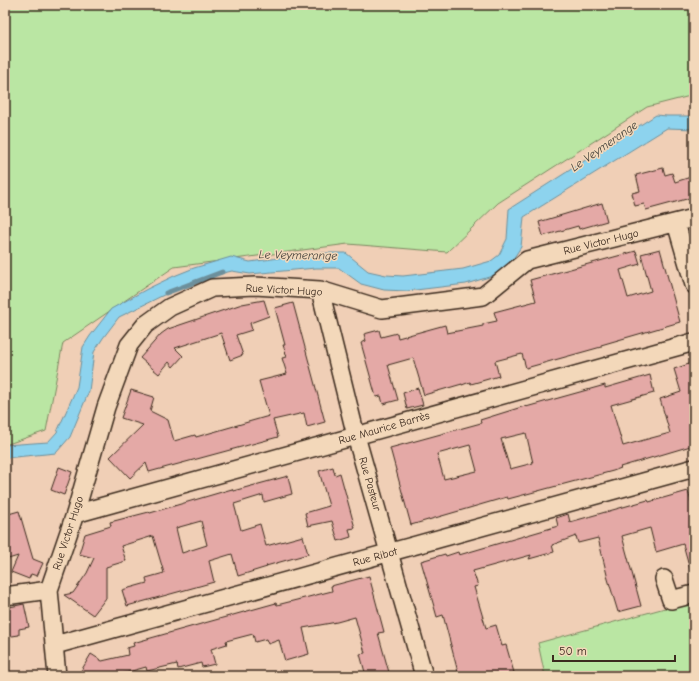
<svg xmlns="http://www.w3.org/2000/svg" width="699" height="681" viewBox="0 0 699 681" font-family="'Comic Neue',sans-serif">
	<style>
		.green { fill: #bae6a3; stroke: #7a8860 }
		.water { fill: #8dd3ee; stroke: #6c8f9b }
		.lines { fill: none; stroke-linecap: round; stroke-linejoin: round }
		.stream { stroke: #6c8f9b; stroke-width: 5 }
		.building { fill: #e4a9a6; stroke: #3b2a1e; fill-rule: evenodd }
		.minor-casing { stroke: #3b2a1e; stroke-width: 20 }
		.minor { stroke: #f3d8ba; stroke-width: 17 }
		.labels { text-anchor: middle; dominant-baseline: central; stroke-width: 3; stroke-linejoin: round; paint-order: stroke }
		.street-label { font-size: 11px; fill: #3b2a1e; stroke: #f3d8ba }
		.water-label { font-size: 12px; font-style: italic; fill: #47433d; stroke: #f3d8ba }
	</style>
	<rect width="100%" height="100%" fill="#f0cfb6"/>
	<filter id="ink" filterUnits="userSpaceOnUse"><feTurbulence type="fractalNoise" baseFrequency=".025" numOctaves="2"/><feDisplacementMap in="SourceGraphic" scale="8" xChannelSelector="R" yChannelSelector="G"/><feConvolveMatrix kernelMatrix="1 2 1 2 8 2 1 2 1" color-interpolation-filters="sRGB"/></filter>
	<g filter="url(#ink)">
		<path class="green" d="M5,5h689v90l-47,12 -149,96 -51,49 -99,-8 -174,23 -111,76 -17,88 -41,14z
			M694,600v76h-149l-7,-33z"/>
		<path class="water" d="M656,115l11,1h27v13l-27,-1 -143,89 -3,30 -12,18 -10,9 -33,10 -59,7 -23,-1 -23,-6 -22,-16h-23l-66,6 -18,-3 -21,5 -33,12 -59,29 -16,21 -9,14 -5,39 -19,46 -14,16 -51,5v-13l43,-3 9,-10 20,-45 6,-40 7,-11 21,-27 36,-20 27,-13 20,-8 37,-11 19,5 66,-9h30l22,18 18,4 17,1 60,-7 28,-8 8,-6 8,-16 2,-30z"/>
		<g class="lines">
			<path class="stream" d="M166,293l56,-21"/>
		</g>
		<path class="building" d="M663,168l2,7 7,-2 3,9 19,-6v21l-48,13 -2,-6 -9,2 -3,-13 8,-2 -4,-16z
			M602,203l5,18 -28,8 -1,-3 -35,10 -4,-14z
			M660,249l20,73 -79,23v2l-75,21 -4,-14 -27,7 4,15 -28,8 -1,-2 -8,3v-1l-38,11 -11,-37 -25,7 10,35 -15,4 -2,-8 -5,1 -15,-54 5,-2 -2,-7 15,-4 2,7 16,-4 1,5 47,-13 2,8 36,-7v-2l14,-3 -3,-9 42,-11 -6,-21 106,-29 4,13 -20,6 8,28 23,-7 -10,-37z
			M264,300l5,16 -19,7 2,7 -16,5 7,20 -13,5 -9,-27 -46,15 8,8 -10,11 -4,-5 -10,12 -19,-16 21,-24 7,-5 74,-25z
			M293,303l32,119 -18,5 -3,-14 -31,7 5,17 -129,35 -3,-9 -16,15 -20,-21 33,-32 -22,-7 10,-28 23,7 -4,14 18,9 6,21 21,-6 1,2 73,-21 -10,-35 28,-7 -5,-16 5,-1 -4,-12h2l-10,-37z
			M692,363l2,7v75l-74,22 1,1 -8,3 -105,28 -1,-2 -96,28 -21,-77 91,-25 -1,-3 45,-14 1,1 79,-22v3l45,-13 4,18 -43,12 12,41 21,-6 26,-7 -10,-34 21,-7 -7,-23zM526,433l7,30 -23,6 -9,-30zM470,445l7,26 -33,8 -7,-25z
			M418,388l5,17 -16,4 -4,-16z
			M59,467l13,5 -8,23 -13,-5z
			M333,467l2,8 5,-2 15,55 -6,1 2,8 -13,4 -6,-20 -24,5 -3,-13 24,-7 -10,-35z
			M288,476l4,18 -28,8 -1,-7 -29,9 7,26 19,-6 6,22 37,-10 5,18 -42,12 1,1 -29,9 -6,-22 -23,7 5,21 -87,24 -5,-16 25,-7 -1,-5 18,-5 -11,-37 -32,10 5,15 -20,6v31l-13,17 -29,-20 9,-2 14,-20 7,-15 -15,-4 6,-20 26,-8 -1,-4 39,-10 1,1 82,-24 1,2zM201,521l6,24 -25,8 -6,-25z
			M688,491l6,21v57h-4l-7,-25 -27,8 -6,-24 -28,8 19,70 -23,6 -10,-33 -10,-41 -20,5 -2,-7 -24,9 2,7 -25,7 2,-4 -58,16 5,15 -4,1 12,41 10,-3 6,21 4,-1 9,31h-56l-16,-61 -6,2 -16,-56 24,-7 1,2 12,-4 1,3 99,-29 -2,-8 12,-4 2,8 78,-22 1,2z
			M19,511l14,48 10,4 -6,13 -6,-2 -2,5 -18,-7 7,-16 -13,4v-45z
			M369,576l15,56 -6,1 12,43h-24l-6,-22 5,-1 -10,-36 -18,5 -34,6 6,26 -24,7 -6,-21 -11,4 -2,-5 -11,3 -2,-8 -27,7 1,3 -16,5 4,15 -13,3 -1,-4 -23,6 -1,-5 -30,7 -1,-4 -32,9h-36l13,-22 11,7 26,-6 -1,-7 7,-2 -1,-3 143,-40 1,2 55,-14 -1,-5z
			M24,604l5,23 -10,2v6l-14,2v-29z"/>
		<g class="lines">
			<defs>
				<path id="minor" d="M676,223l18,62
					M320,290l36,146 68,240
					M75,514l619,-172
					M664,579l7,21 23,-6
					M5,596l44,-6
					M55,645l639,-177
					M57,676l-8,-86 26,-76 31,-107 23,-62 16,-20 25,-18 42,-19 43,-2 65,4 62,19 101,-13 44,-36 167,-42"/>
			</defs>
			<use href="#minor" class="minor-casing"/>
			<use href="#minor" class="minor"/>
		</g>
	</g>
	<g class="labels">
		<g class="street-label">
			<text transform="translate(601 242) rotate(-14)">Rue Victor Hugo</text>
			<text transform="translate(284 290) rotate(3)">Rue Victor Hugo</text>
			<text transform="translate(384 428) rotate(-16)">Rue Maurice Barrès</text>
			<text transform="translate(370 484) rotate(74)">Rue Pasteur</text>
			<text transform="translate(68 533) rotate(-72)">Rue Victor Hugo</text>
			<text transform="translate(375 557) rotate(-15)">Rue Ribot</text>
		</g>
		<g class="water-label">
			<text transform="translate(604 146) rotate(-35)">Le Veymerange</text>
			<text transform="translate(298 255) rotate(1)">Le Veymerange</text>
		</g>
	</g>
	<rect width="699" height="681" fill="none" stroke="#f3d8ba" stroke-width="20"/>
	<rect x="10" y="10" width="679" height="661" fill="none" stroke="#3b2a1e" stroke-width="1.5" filter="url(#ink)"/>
	<path d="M553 655v6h122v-6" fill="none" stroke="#3b2a1e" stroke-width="2"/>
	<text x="559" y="655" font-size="12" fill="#3b2a1e" stroke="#f3d8ba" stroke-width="3" paint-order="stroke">50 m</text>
</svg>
